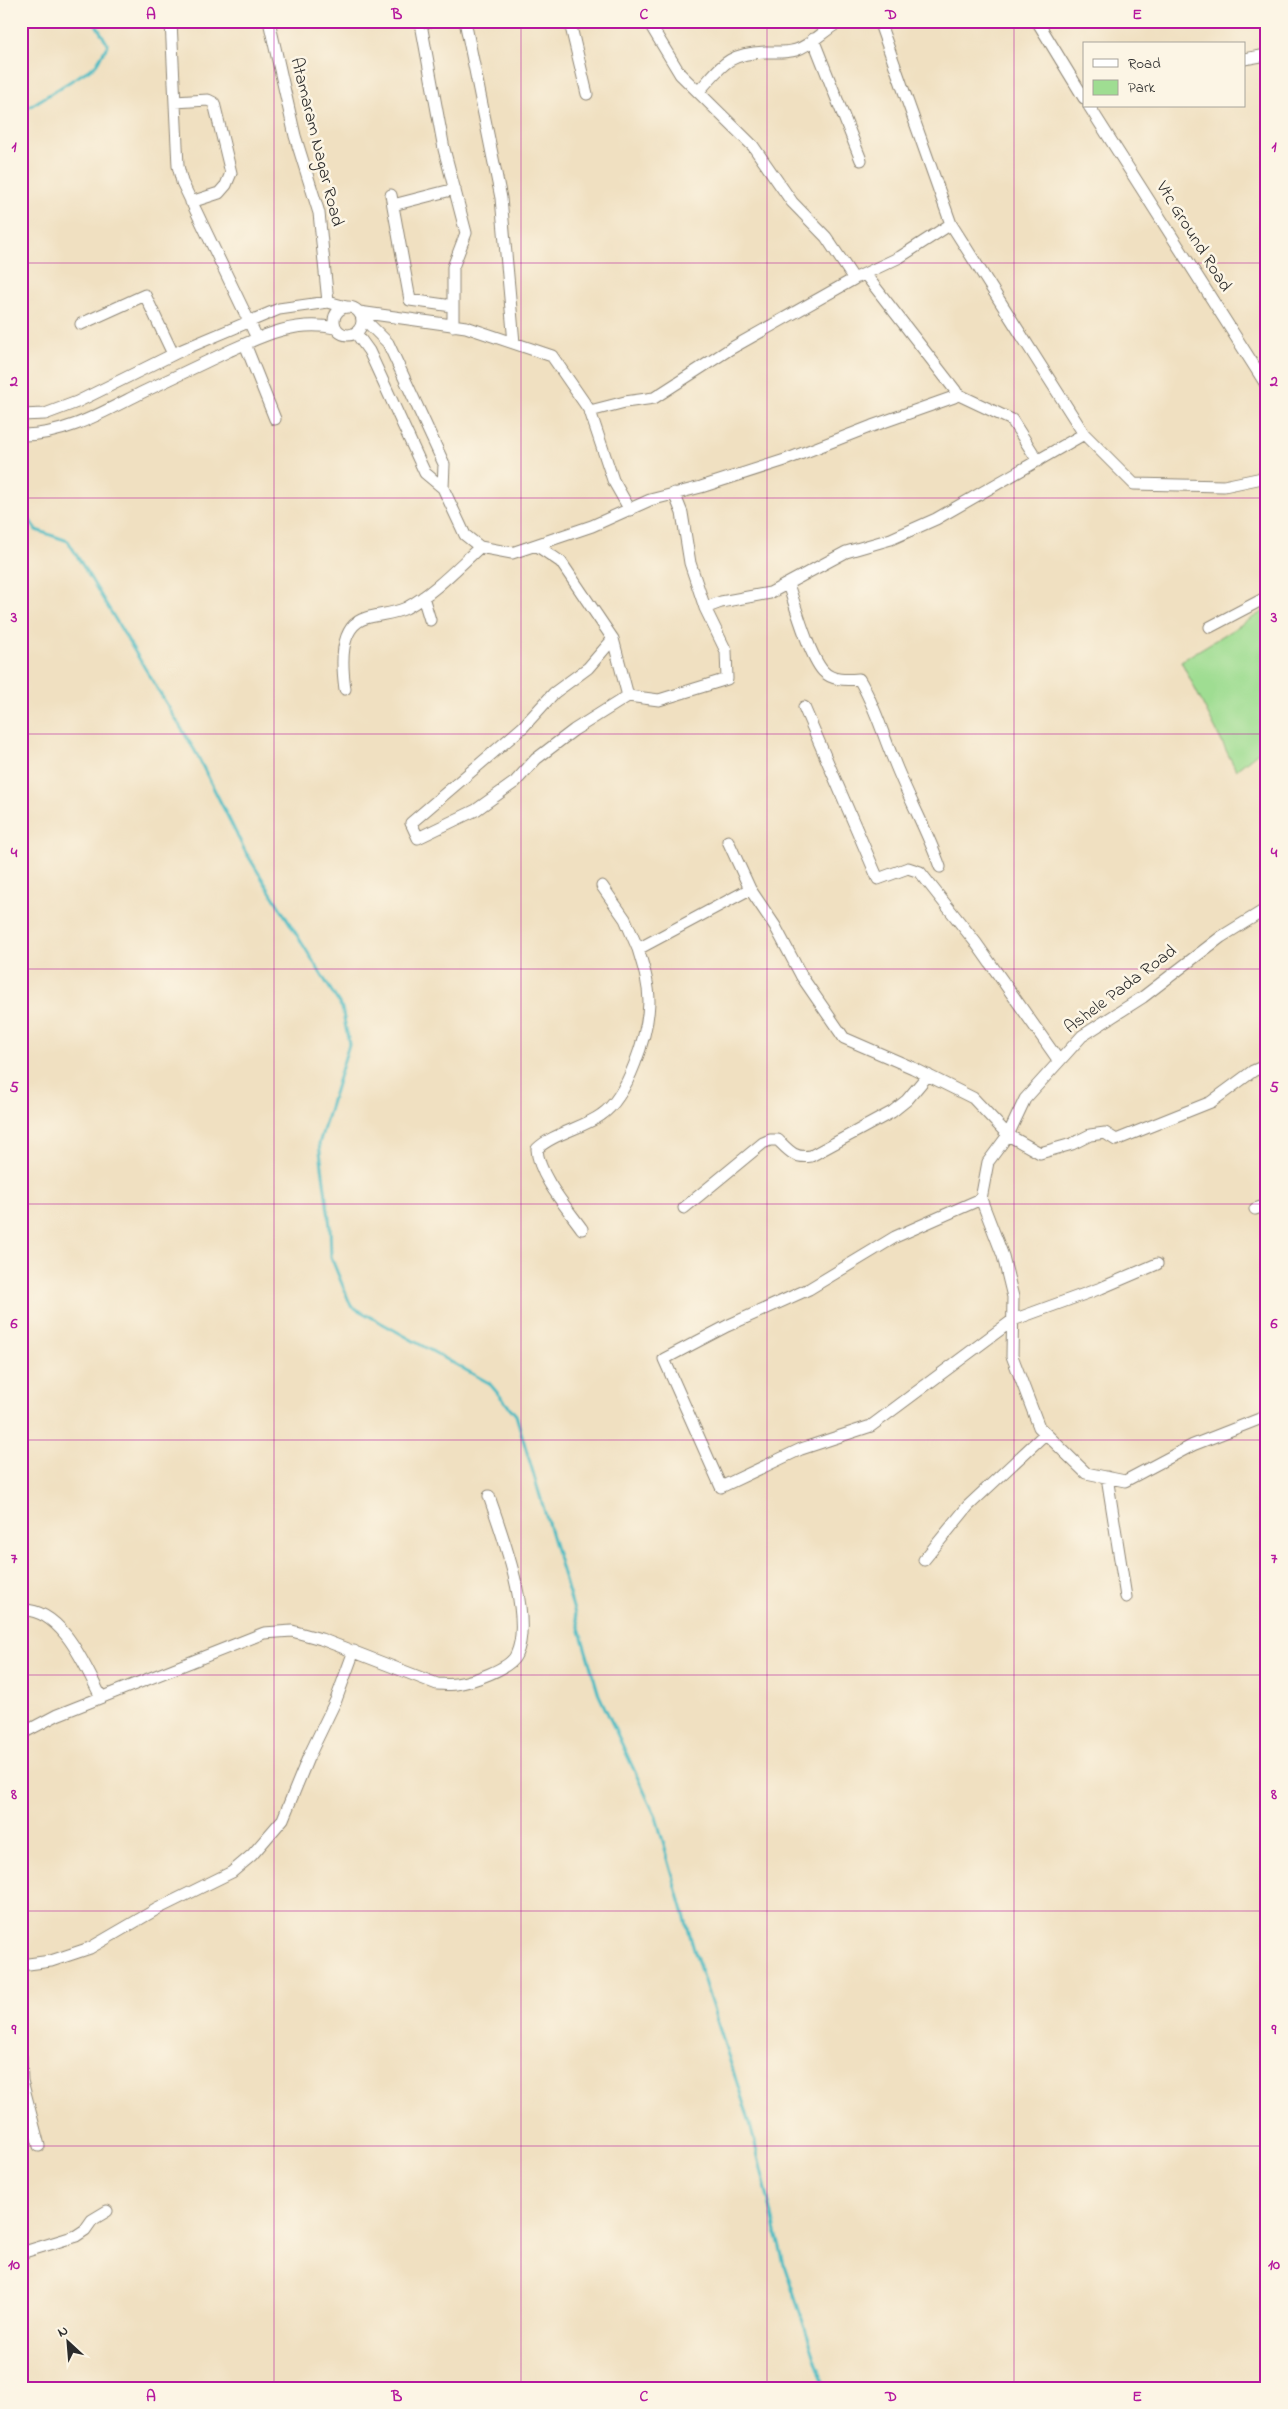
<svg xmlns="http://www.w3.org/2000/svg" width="1288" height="2409" viewBox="0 0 1288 2409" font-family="'Indie Flower',sans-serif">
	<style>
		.green { fill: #9fdd92; stroke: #65845e }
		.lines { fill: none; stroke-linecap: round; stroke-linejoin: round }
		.stream { stroke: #4cbbc3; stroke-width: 3 }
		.minor-casing { stroke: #8e8676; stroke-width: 13 }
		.minor { stroke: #fff; stroke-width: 11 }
		.grid { fill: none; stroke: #b5179e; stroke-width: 1; stroke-opacity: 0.55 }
		.labels { text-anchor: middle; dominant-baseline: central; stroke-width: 5; stroke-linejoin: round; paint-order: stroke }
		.street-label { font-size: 18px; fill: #2b2b2b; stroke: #fcf5e5 }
		.neatline { fill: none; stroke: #b5179e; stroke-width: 2 }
		.grid-label { font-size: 16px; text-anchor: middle; font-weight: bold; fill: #b5179e }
	</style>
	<rect width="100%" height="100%" fill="#fcf5e5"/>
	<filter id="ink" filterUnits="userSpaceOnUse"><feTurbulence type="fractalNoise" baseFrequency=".02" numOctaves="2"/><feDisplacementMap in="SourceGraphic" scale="10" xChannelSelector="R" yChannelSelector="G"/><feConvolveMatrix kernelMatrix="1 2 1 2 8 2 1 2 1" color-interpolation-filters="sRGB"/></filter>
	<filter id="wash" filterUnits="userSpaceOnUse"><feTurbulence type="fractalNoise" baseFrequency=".0096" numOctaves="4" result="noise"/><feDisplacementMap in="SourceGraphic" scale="20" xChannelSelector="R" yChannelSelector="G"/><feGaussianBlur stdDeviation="1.12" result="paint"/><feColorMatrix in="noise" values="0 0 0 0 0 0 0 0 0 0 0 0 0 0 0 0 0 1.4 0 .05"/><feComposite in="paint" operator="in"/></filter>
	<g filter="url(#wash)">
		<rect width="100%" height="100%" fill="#f0e0c1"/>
		<path class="green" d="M1267,609v136l-31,25 -55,-109z"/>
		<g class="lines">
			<path class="stream" d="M21,112l74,-46 13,-21 -14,-24
				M21,506l15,24 32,11 127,210 50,100 97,157 7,36 -30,100 11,82 1,31 20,49 138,77 27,32 83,280 57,122 39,136 55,170 34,142 41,123"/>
		</g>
	</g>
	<g filter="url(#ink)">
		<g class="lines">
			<defs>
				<path id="minor" d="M171,21l7,145 4,16 75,156
					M269,21l26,115 24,77 9,89
					M434,21l-13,3 23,125 22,84 -13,34v59
					M465,21l36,177 13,145
					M577,21l-5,2 -1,4 16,67
					M879,21l72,203 133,210 50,50 90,2 43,-9
					M1037,21l47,77
					M813,39l48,121
					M1244,59l23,-4
					M698,92c25,-27 28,-38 67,-40 10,0 21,1 31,-2 16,-5 29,-21 45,-29
					M175,102l33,-2 6,3 17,70 -5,12 -7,8 -28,9
					M1089,106l178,280
					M391,195l19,105 42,6
					M393,205l62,-16
					M858,277l42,-20 51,-33
					M334 321a14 14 0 1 1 28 0a14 14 0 1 1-28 0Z
					M359,312l107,15 86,29 38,55 23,69 17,30
					M361,316l27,27 56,121 -1,24
					M81,324l64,-29 28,59
					M356,333l13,18 56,122 18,15 22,47 15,12 32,6 80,-27 58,-26 51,-13 84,-27 87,-34 82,-29 3,-3 -2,-4 -90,-116
					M245,344l30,75
					M957,394l55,26 26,41
					M590,411l35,-9 29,-4 76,-49 124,-70 -28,-42 -34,-35 -39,-56 -73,-72 -32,-53
					M21,415l24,-1 32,-12 105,-52 97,-41 49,-7 18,5
					M21,435c43,1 84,-24 122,-43 29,-14 57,-27 86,-41 35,-16 67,-31 106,-23
					M536,545l25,17 52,77 15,57 -54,34 -38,29 -21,23 -39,28 -58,28 -7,-15 112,-96 31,-34 34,-25 25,-29
					M788,584c7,21 21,71 35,87 9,10 24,9 36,8 16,26 23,54 35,82 14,36 33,69 46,106
					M423,597l7,23
					M705,608l16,-6 49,-9 76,-41 45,-13 45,-20 148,-85
					M1210,627l57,-30
					M345,689c-3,-22 -7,-63 21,-71 13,-4 28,-4 40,-10 28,-15 51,-40 74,-61
					M628,696l31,4 68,-21 -1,-28 -21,-43 -15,-45 -8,-50 -8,-20
					M804,707l74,172 30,-11 12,4 56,71 83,118
					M728,841l22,48
					M602,886l23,33 13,30 112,-60 25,37 27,51 42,61 69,30 60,30 35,37 32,18 32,-9 18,-9 15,-2 11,7 95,-38 42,-31 14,-6
					M981,1199l-86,38 -86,52 -82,37 -63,33 57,128 80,-38 70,-23 142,-106 88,-32 56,-24
					M981,1199l22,57 10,41 -1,59 27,71 47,46 39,8 68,-36 74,-29
					M981,1199l7,-37 20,-27 17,-36 57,-63 61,-39 78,-60 42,-26h4
					M684,1208l79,-65 7,-3h8c11,11 17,19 33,16l81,-44 15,-12 21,-25
					M1255,1209l12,-4
					M582,1229c-15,-21 -44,-54 -45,-80 15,-15 46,-21 64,-34 27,-18 47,-81 48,-113 0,-19 -6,-36 -11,-53
					M1107,1477l19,120
					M924,1560l44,-54 77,-72
					M21,1610c41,-3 65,58 80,87
					M21,1734l36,-19 207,-82 28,-2 29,8 116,45c6,0 13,1 19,0 15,-2 54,-15 60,-29 18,-38 -14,-120 -27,-159
					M21,1965l30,-4 39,-13 67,-39 75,-37 20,-17 31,-36 25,-61 28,-58 18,-49
					M21,2056l1,25 17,65
					M21,2253l55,-17 9,-6 7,-10 15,-9"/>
			</defs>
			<use href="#minor" class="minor-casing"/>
			<use href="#minor" class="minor"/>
		</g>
	</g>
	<path class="grid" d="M274,21v2367M521,21v2367M767,21v2367M1014,21v2367M21,263h1246M21,498h1246M21,734h1246M21,969h1246M21,1204h1246M21,1440h1246M21,1675h1246M21,1911h1246M21,2146h1246"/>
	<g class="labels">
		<g class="street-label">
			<text transform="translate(316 142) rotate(76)">Atamaram Nagar Road</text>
			<text transform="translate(1193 237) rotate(58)">Vtc Ground Road</text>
			<text transform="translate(1121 990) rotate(-37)">Ashele Pada Road</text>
		</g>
	</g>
	<rect width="1288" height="2409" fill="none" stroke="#fcf5e5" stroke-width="55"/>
	<rect x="1083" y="42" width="162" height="65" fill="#fcf5e5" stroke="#a8a49b"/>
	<rect x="1093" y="59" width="25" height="8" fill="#ffffff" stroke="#a8a49b"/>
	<text x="1128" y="68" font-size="15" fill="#2b2b2b">Road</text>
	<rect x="1093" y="80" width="25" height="15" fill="#9fdd92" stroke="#a8a49b"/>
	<text x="1128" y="92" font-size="15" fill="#2b2b2b">Park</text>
	<g transform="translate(68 2342) rotate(334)" stroke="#fcf5e5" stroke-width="4" paint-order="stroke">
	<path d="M0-4L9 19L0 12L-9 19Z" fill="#2b2b2b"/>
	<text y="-8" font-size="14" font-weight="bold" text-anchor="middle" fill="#2b2b2b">N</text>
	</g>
	<rect x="28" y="28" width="1232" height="2354" class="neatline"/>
	<g class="grid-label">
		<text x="151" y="19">A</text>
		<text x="397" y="19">B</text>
		<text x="644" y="19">C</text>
		<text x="891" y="19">D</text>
		<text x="1137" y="19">E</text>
		<text x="14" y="151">1</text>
		<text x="1274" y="151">1</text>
		<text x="14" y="386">2</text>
		<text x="1274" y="386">2</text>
		<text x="14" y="622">3</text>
		<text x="1274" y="622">3</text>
		<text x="14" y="857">4</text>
		<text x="1274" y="857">4</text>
		<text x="14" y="1092">5</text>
		<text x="1274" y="1092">5</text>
		<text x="14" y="1328">6</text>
		<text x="1274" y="1328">6</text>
		<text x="14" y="1563">7</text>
		<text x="1274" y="1563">7</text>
		<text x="14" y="1799">8</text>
		<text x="1274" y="1799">8</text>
		<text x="14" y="2034">9</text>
		<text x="1274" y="2034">9</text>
		<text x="14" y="2269">10</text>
		<text x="1274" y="2269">10</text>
		<text x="151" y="2401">A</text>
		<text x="397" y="2401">B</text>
		<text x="644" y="2401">C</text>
		<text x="891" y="2401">D</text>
		<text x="1137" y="2401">E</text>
	</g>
</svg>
